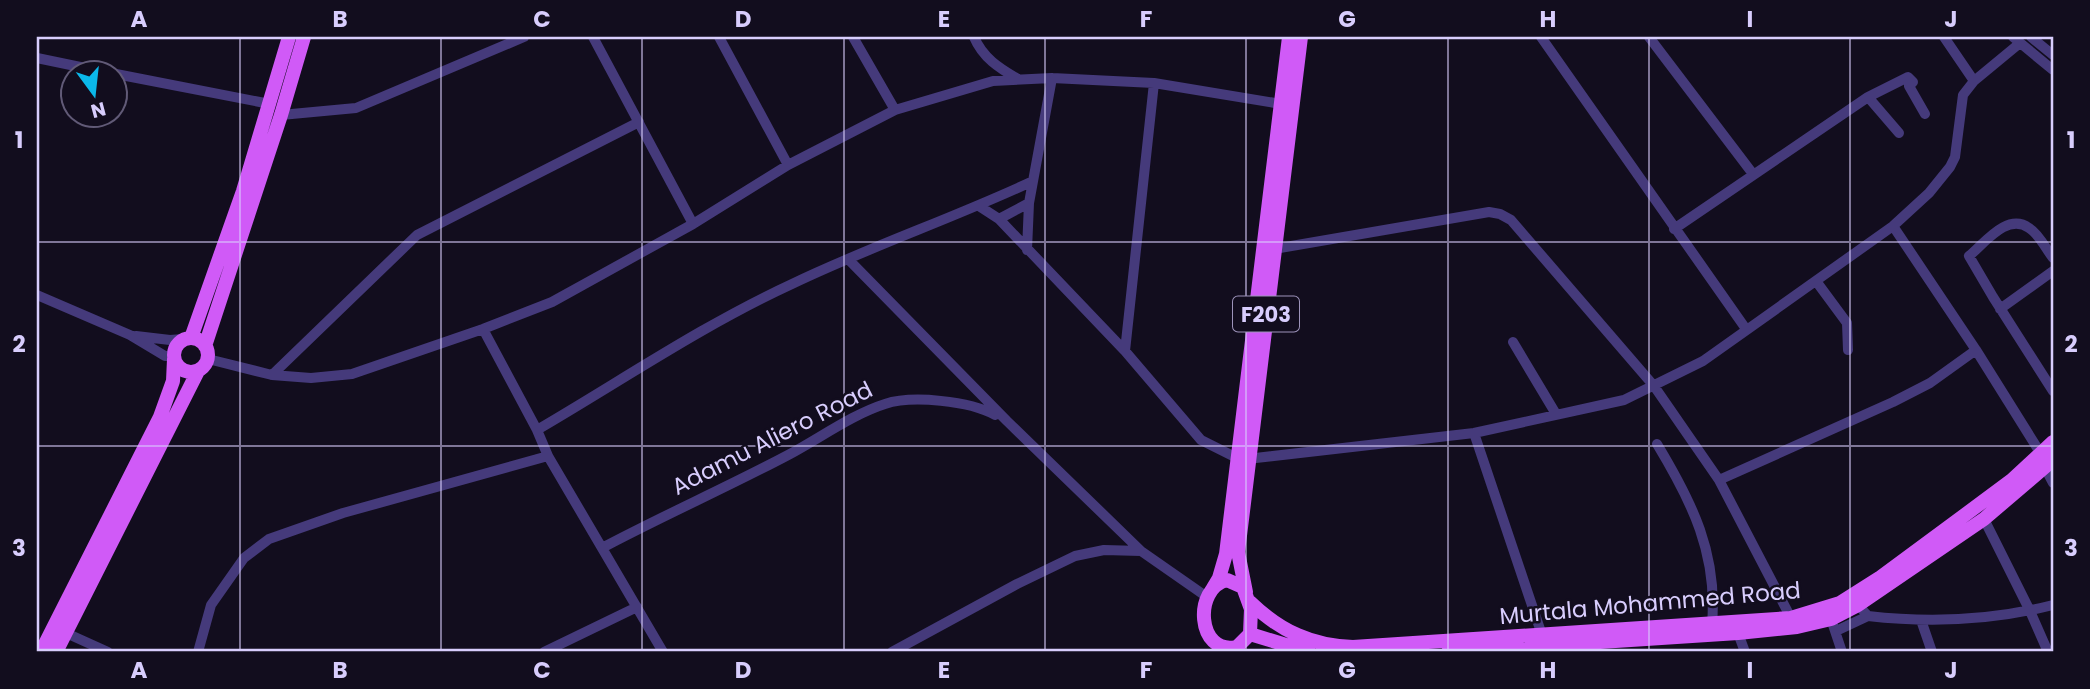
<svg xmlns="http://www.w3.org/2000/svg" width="2090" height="689" viewBox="0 0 2090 689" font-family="Poppins,sans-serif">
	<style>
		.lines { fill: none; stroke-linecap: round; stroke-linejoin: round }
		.minor { stroke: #453a7b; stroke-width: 10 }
		.major { stroke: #d05af7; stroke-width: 14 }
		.grid { fill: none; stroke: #d8cdfd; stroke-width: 2; stroke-opacity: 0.55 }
		.labels { text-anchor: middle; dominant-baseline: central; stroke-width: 5; stroke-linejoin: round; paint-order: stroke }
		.shield { fill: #120d1e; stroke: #9d93ba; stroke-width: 2 }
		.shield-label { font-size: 21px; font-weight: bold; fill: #d8cdfd }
		.street-label { font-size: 23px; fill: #d8cdfd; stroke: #120d1e }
		.neatline { fill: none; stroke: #d8cdfd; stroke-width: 2.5 }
		.grid-label { font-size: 23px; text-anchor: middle; font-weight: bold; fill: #d8cdfd }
	</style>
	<rect width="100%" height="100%" fill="#120d1e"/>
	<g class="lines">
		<path class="minor" d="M593,37l100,187
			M719,37l69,128
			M853,37l42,73
			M974,37c9,21 25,31 44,42
			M1541,37l205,292
			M1649,37l104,137
			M1944,37l30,44
			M2013,37l40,33
			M2031,37l22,18
			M37,58l77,16
			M116,74l154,30
			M1868,97l31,36
			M281,115l75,-7 168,-71
			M979,206l20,13 126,132 76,89 36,18
			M999,219l30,-16
			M1893,226l83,124 65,104
			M1674,229l194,-132 40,-20 5,5 -4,4 16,28
			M1274,249l215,-37 11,2 11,6 143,166 65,94 72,138
			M1027,250l2,-47 23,-125
			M2053,258c-7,-9 -14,-24 -24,-30 -22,-16 -45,16 -60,28l24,41 60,94
			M848,259l159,162 134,130 66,46
			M1816,281l31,42 1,27
			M37,295l93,40 35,21h8
			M2000,309l53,-38
			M483,329l54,101 11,26 115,196
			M136,336l34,4 13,-1
			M1513,342l43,72
			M1125,351l29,-268
			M208,359l64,16 39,3 41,-4 131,-45 69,-27 141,-78 95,-59 107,-55 98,-29 59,-3 102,5 127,21
			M272,375l145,-140 222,-113
			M537,430c84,-49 166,-105 255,-146 79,-38 162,-66 241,-103
			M1474,433l68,202
			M1657,444c35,58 61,110 55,180
			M1247,459l227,-26 150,-33 79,-39 190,-135 36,-33 21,-26 5,-10 8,-62 11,-14 46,-38
			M2045,468l8,15
			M1719,480l174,-78 37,-19 46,-33
			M1984,519l46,92 18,41
			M602,548c62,-33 126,-61 188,-94 30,-16 63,-40 95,-50 27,-9 85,-3 110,11
			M1858,605l10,11c61,7 126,4 185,-11
			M1921,620l11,32
			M1833,625l9,27
			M1836,631l32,-15
			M66,633l42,19
			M1738,633l7,19
			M198,652l13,-47 33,-47 25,-19 74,-26 205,-57
			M544,652l93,-45
			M892,652l125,-68 58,-28 29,-6 37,1"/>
		<path class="major" d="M174 355a17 17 0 1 1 34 0a17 17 0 1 1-34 0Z
			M191,338l52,-147 46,-154
			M205,346l76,-231 23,-78
			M1213,588l6,-10 7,-24 63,-517
			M1246,592l-8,-40 63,-515
			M1250,602c30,29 62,44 103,45l438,-29 49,-15 41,-26 131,-97 41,-38
			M1250,634l59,18
			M41,652l119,-235 13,-36 1,-22
			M56,652l142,-281
			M1232,652l18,-18 1,-25 -8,-22 -16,-7c-34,8 -30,75 9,67
			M1448,652l290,-19 59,-6 34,-8 27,-14 126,-86 69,-59"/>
	</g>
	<path class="grid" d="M240,37v615M441,37v615M642,37v615M844,37v615M1045,37v615M1246,37v615M1448,37v615M1649,37v615M1850,37v615M37,242h2016M37,446h2016"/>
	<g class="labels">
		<rect class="shield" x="1233" y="296.5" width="66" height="35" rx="5"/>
		<g class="shield-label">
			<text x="1266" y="314">F203</text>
		</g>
		<g class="street-label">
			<text transform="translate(772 438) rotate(-27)">Adamu Aliero Road</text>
			<text transform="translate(1650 603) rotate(-5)">Murtala Mohammed Road</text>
		</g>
	</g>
	<rect width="2090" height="689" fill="none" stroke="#120d1e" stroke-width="77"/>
	<g transform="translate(94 94) rotate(165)"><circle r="33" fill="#120d1e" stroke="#615a77" stroke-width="2"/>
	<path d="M0-5L12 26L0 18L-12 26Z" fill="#0bb8ea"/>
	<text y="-10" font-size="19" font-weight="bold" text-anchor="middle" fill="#d8cdfd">N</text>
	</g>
	<rect x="38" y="38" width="2014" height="612" class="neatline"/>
	<g class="grid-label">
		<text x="139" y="27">A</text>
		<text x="340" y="27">B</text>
		<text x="542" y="27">C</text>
		<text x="743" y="27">D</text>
		<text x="944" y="27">E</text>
		<text x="1146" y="27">F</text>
		<text x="1347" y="27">G</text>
		<text x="1548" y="27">H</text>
		<text x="1750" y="27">I</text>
		<text x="1951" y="27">J</text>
		<text x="19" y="148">1</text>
		<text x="2071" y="148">1</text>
		<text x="19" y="352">2</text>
		<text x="2071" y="352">2</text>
		<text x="19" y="556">3</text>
		<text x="2071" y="556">3</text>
		<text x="139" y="678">A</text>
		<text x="340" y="678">B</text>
		<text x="542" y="678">C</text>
		<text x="743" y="678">D</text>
		<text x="944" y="678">E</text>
		<text x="1146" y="678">F</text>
		<text x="1347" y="678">G</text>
		<text x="1548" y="678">H</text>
		<text x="1750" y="678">I</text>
		<text x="1951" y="678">J</text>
	</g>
</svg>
